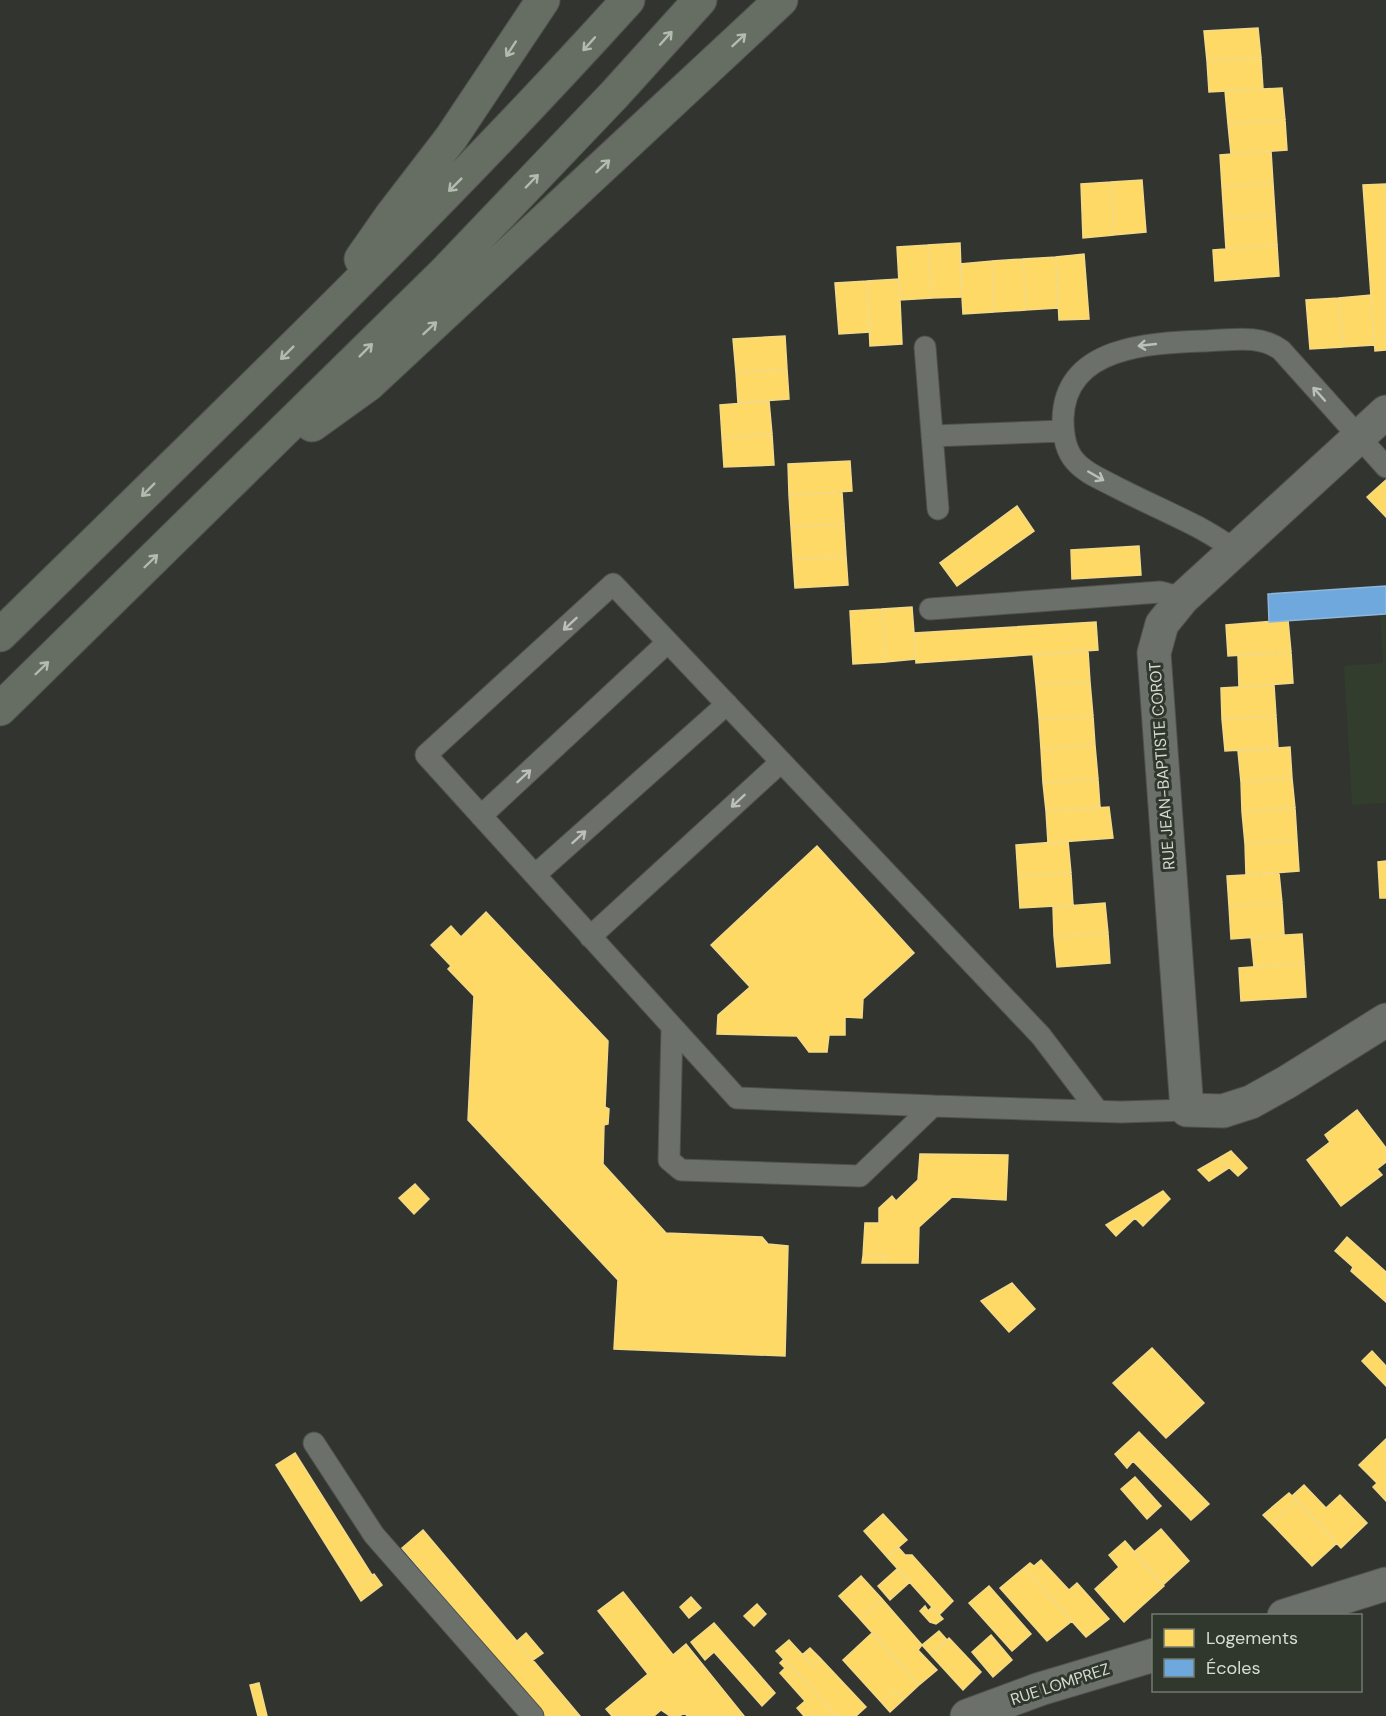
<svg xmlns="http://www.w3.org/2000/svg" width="1386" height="1716" viewBox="0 0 1386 1716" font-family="'DM Sans',sans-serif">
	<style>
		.built { fill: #323d2e }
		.homes { fill: #ffd966; stroke: #f3da87; stroke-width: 1.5 }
		.schools { fill: #6fa8dc; stroke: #8eb7da; stroke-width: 1.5 }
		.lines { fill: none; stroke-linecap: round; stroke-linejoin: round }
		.service-casing { stroke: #4f514d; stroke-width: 23 }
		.minor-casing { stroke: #4f514d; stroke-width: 35 }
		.motorway-casing { stroke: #4f514d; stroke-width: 35 }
		.service { stroke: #6c706b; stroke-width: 21 }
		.minor { stroke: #6c706b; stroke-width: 33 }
		.motorway { stroke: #666d62; stroke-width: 33 }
		.oneway { stroke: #b4bab2 }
		.oneway2 { stroke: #bcc0ba }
		.labels { text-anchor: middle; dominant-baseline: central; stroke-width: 6; stroke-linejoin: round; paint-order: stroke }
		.street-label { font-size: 16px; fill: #d6dbd4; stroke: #30372c }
	</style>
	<rect width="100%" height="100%" fill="#31342f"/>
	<path class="built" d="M1386,614v189l-34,2 -8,-139 39,-3 -3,-48z"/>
	<path class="homes" d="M1258,28l3,30 -54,3 -3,-30z
		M1261,58l2,31 -54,3 -2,-31z
		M1282,88l3,32 -57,4 -3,-33z
		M1285,120l2,30 -56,4 -3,-30z
		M1271,151l2,32 -51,4 -2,-32z
		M1142,180l4,52 -32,3 -3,-53z
		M1111,182l3,53 -31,3 -2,-54z
		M1273,183l2,31 -51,4 -2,-31z
		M1386,184v166l-11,1 -12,-166z
		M1275,214l2,31 -51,4 -2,-31z
		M960,243l2,54 -30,1 -4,-53z
		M928,245l4,53 -32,2 -3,-53z
		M1277,245l2,31 -64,5 -2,-31z
		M1084,254l5,65 -30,1 -3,-63z
		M1056,257l2,51 -32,2 -3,-51z
		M1023,259l3,51 -32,2 -2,-51z
		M992,261l2,51 -31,2 -3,-50z
		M899,279l3,65 -32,2 -3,-65z
		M867,281l3,51 -31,2 -4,-51z
		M1371,295l3,50 -31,2 -4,-49z
		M1339,298l4,49 -33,2 -4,-49z
		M785,336l2,33 -51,4 -3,-34z
		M787,369l2,30 -51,4 -2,-30z
		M769,401l3,33 -50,3 -2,-32z
		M772,434l2,31 -50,2 -2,-30z
		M850,461l2,30 -63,4 -1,-31z
		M1386,480v37l-19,-20z
		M842,492l2,32 -53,3 -2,-32z
		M1017,506l17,25 -77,55 -17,-23z
		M844,524l2,32 -53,3 -2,-32z
		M1139,546l2,29 -69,4 -1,-29z
		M846,556l2,29 -53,3 -2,-29z
		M912,607l4,52 -30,3 -4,-53z
		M882,609l4,53 -33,2 -3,-53z
		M1288,620l3,32 -63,4 -2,-31z
		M1096,622l2,28 -182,13 -2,-30z
		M1088,651l2,31 -54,3 -3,-30z
		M1291,652l2,31 -54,4 -1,-31z
		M1090,682l3,34 -54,3 -3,-34z
		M1274,685l2,31 -54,3 -1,-31z
		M1093,716l2,29 -54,4 -2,-30z
		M1276,716l2,32 -53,3 -3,-32z
		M1095,745l3,34 -55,4 -2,-34z
		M1290,747l2,31 -51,4 -3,-31z
		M1292,778l3,30 -53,4 -1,-30z
		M1098,779l2,28 -54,4 -3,-28z
		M1109,807l4,31 -65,5 -2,-32z
		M1295,808l2,32 -52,4 -3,-32z
		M1297,840l2,31 -53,4 -1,-31z
		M1068,841l3,32 -53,3 -2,-31z
		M817,846l97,107 -51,46 -1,19 -17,-1v18h-16l-2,17h-18l-12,-16 -80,-2 1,-19 32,-28 -39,-42z
		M1386,861v37h-6l-2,-36z
		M1071,873l2,32 -53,3 -2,-32z
		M1279,873l3,30 -53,3 -2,-30z
		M1105,903l3,30 -54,3 -1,-29z
		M1282,903l2,32 -53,4 -2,-33z
		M486,912l122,129 -3,66 4,2 -1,15 -4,1 -1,39 63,69 96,4 6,7 20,2 -3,110 -171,-7 4,-69 -150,-160 6,-124 -26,-27 3,-3 -20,-21 20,-19 10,11z
		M1108,933l2,30 -53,4 -3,-31z
		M1302,934l2,29 -50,4 -3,-30z
		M1304,963l2,34 -65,4 -2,-33z
		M1357,1110l29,38v14l-9,7 5,6 -41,31 -34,-46 23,-18 -5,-7z
		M1231,1151l16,17 -9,8 -19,-18z
		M920,1154l88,1 -2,45 -54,-3 -33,30 -1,36h-34v-8l-21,1 2,-33h14v-15l13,-12 4,5 22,-21z
		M1219,1158l10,10 -20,13 -11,-11z
		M415,1184l14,15 -15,15 -15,-16z
		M1163,1191l7,8 -27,27 -8,-8 -19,18 -10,-11z
		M1347,1237l39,35v30l-35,-31 2,-4 -18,-16z
		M884,1255v8h-22l1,-7z
		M1012,1283l23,26 -26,23 -28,-31z
		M1152,1348l52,55 -38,35 -53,-55z
		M1372,1351l14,15v20l-24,-25z
		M1139,1432l70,72 -18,16 -58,-59 -6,7 -12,-14z
		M1386,1439v62l-13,-14 4,-4 -18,-18z
		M295,1453l77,122 -19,13 -77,-123z
		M1135,1477l26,29 -14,13 -26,-30z
		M1304,1485l22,23 14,-13 27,28 -26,25 -49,-52z
		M1289,1493l8,8 -25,23 -9,-9z
		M1297,1501l40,42 -25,23 -40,-42z
		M883,1514l24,26 -20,17 -23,-26z
		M1161,1529l28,32 -26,24 -29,-33z
		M423,1530l157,186h-35l-143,-168z
		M1125,1541l39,45 -40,36 -29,-33 24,-22 -10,-12z
		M898,1547l7,8h7l41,46 -14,14 -52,-58z
		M1041,1560l28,30 8,-7 32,36 -23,18 -62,-69 6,-5 4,3z
		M898,1568l12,14 -20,18 -12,-14z
		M1024,1568l48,53 -25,20 -47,-53z
		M374,1574l8,11 -21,16 -8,-13z
		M861,1576l21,23 -22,20 -21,-23z
		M989,1586l42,48 -19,17 -43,-48z
		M623,1592l50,63 13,-11 58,72h-57l-2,-3 -6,3h-9l-9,-6 -7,6h-42l-6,-7 42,-35 -50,-63z
		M691,1597l10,11 -12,10 -9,-11z
		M882,1599l40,46 -4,5 19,20 -18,15 -59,-66z
		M757,1604l9,10 -12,12 -10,-10z
		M925,1606l3,5 4,-4 11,12 -7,5 -6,-2 -10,-11z
		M714,1623l61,70 -13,13 -48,-54 -9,8 -14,-18z
		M939,1631l8,9 -16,15 -9,-10z
		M526,1633l17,20 -10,7 -16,-19z
		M872,1633l47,52 -16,15 -8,-10 -13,13 -39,-43z
		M991,1635l21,25 -19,17 -21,-25z
		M949,1638l32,34 -18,18 -32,-35z
		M789,1640l24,26 8,-7 45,48 -10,9h-19l-61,-65z
		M810,1648l11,11 -8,7 -11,-11z
		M784,1659l53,57h-33l-7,-8 8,-7 -25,-28 5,-5 -5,-5z
		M259,1683l8,33h-9l-8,-31z
		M895,1690l8,10 -13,12 -8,-9z"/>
	<path class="schools" d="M1386,586v28l-117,8 -1,-28z"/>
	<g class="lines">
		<defs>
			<path id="service" d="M925,347l13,162
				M932,436l131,-5
				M1235,549c-14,-8 -28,-18 -43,-25 -26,-13 -53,-25 -78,-38 -13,-7 -29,-13 -39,-25 -10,-11 -12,-28 -12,-42 2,-74 89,-76 143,-78 27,-1 53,-7 75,9l105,117
				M930,609l230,-17 23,6
				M481,816l187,-174
				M535,875l192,-171
				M590,937l191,-175
				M672,1027l-3,133 12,10 179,6 73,-70 188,6 66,-2
				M933,1106l-196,-8 -311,-343 187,-171 428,452 57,75
				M314,1443l60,92 159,181"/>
			<path id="minor" d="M1386,412l-203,186 -21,26 -8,29 33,457 36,1 28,-9 36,-20 99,-62
				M1284,1616l102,-32
				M967,1716l73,-27 114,-34"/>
			<path id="motorway" d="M361,259l30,-43 60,-78 92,-138
				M312,425l57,-41 412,-384
				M0,635c212,-208 428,-414 628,-635
				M0,709l445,-437 169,-177 86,-95"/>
		</defs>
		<use href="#service" class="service-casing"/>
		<use href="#minor" class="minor-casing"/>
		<use href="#motorway" class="motorway-casing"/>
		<use href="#service" class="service"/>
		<use href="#minor" class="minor"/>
		<use href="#motorway" class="motorway"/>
	</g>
	<defs><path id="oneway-shaft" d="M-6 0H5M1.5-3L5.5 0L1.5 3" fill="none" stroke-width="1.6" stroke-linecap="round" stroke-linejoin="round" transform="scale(1.5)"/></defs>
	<g class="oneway">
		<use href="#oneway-shaft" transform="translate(666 38) rotate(-48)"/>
		<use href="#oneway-shaft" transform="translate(739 40) rotate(-43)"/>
		<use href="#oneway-shaft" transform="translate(589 44) rotate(132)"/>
		<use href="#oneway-shaft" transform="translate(511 49) rotate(123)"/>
		<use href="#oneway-shaft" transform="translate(603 166) rotate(-43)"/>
		<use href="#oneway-shaft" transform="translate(532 181) rotate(-46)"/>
		<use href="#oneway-shaft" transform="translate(455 185) rotate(135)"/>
		<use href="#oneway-shaft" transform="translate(430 328) rotate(-43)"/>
		<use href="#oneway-shaft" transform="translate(366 350) rotate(-45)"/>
		<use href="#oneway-shaft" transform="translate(287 353) rotate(135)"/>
		<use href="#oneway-shaft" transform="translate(148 490) rotate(135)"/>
		<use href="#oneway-shaft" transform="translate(151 561) rotate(-44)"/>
		<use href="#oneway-shaft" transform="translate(42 668) rotate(-44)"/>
	</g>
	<g class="oneway2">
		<use href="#oneway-shaft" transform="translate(1147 345) rotate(174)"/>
		<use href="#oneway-shaft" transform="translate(1319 394) rotate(-132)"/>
		<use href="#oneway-shaft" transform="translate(1096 476) rotate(30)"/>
		<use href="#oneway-shaft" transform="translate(570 624) rotate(137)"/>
		<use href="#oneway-shaft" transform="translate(524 776) rotate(-43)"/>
		<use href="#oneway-shaft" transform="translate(738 801) rotate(137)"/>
		<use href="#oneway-shaft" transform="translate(579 837) rotate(-42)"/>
	</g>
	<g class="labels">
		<g class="street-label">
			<text transform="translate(1162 766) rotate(-94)">RUE JEAN-BAPTISTE COROT</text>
			<text transform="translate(1060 1684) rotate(-18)">RUE LOMPREZ</text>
		</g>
	</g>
	<rect x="1152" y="1614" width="210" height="78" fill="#30372c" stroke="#72796f" stroke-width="1.5"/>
	<rect x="1164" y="1629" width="30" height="18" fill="#ffd966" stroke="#72796f" stroke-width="1.5"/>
	<text x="1206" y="1644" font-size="18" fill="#d6dbd4">Logements</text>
	<rect x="1164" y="1659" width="30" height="18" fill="#6fa8dc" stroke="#72796f" stroke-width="1.5"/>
	<text x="1206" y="1674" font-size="18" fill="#d6dbd4">Écoles</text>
</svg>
